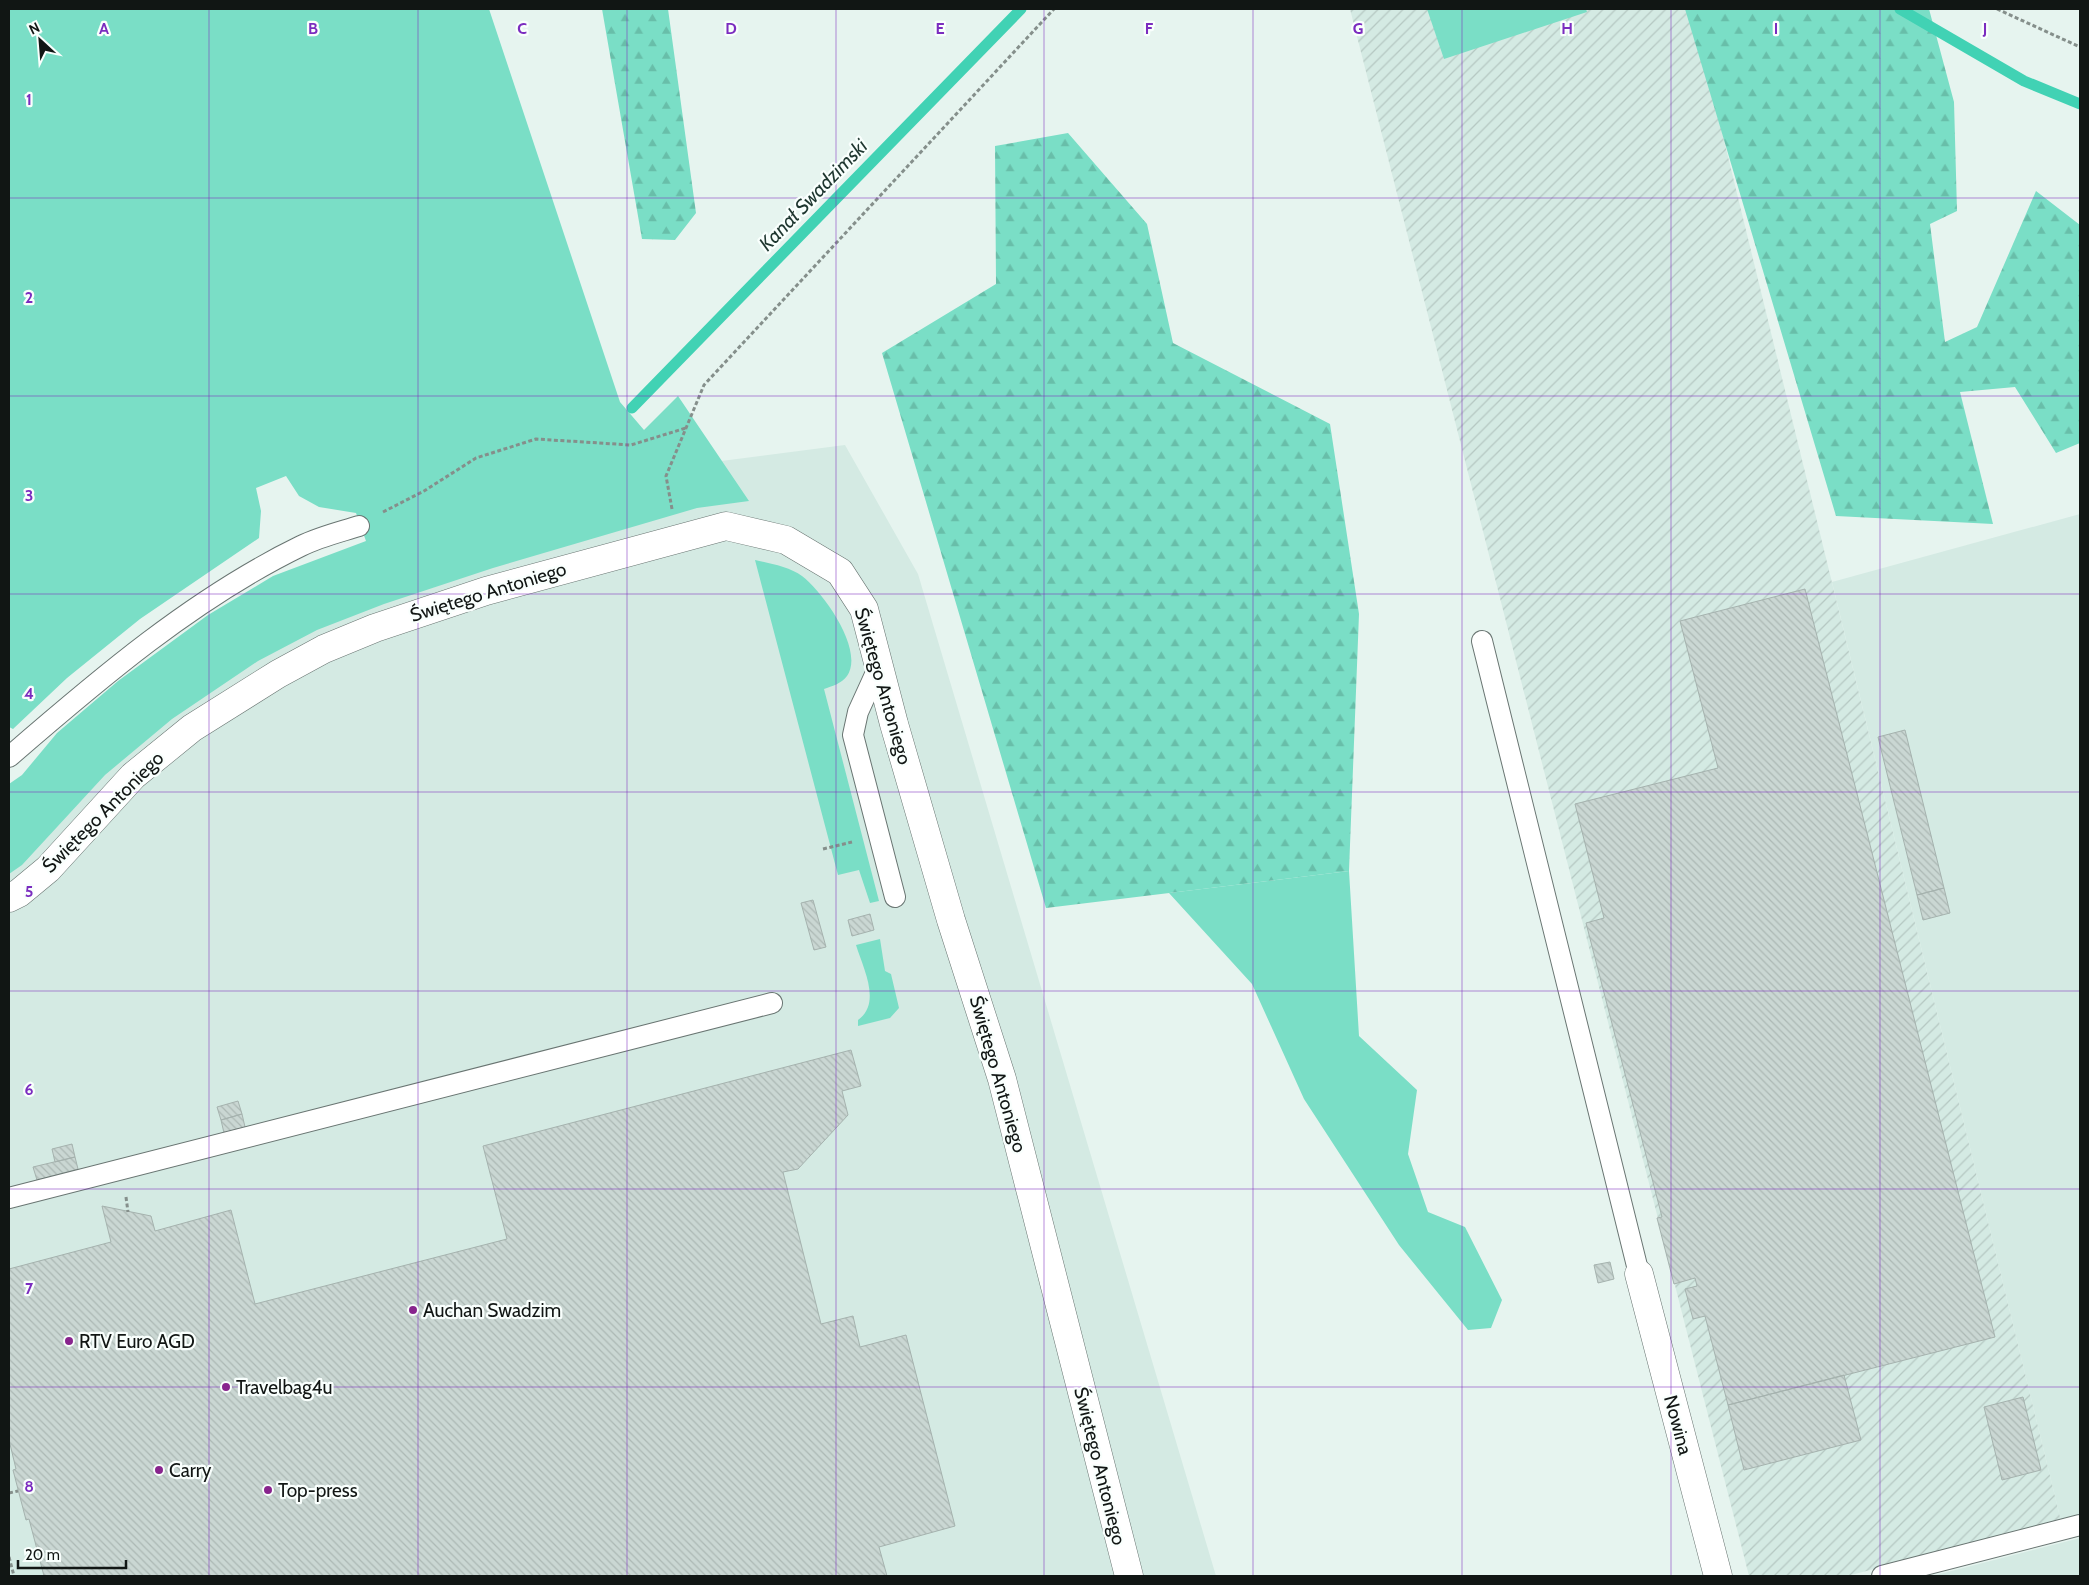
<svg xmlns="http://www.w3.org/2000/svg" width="2089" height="1585" viewBox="0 0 2089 1585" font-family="Cabin,sans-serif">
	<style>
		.built { fill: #d4eae3 }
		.industrial { fill: url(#industrial-furrows) }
		.grass { fill: #7adec6 }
		.forest { fill: url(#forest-firs) }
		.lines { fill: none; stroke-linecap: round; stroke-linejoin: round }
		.stream { stroke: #41d2b4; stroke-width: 11 }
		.building { fill: url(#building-back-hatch); stroke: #a5b2ae }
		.service-casing { stroke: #697572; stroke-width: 22 }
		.minor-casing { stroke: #697572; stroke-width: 29 }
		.path { stroke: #858f8b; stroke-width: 3; stroke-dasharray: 4 2.5; stroke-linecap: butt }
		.service { stroke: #fff; stroke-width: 20 }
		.minor { stroke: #fff; stroke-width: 28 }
		.grid { fill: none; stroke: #7b2cbf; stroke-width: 1; stroke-opacity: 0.55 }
		.poi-dot { fill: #88248d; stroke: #f9fffd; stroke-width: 2 }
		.labels { text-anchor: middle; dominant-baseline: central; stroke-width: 4.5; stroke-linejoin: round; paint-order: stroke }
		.street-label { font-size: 19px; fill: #111614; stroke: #f9fffd }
		.poi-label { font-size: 19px; fill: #111614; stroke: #f9fffd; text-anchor: start }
		.water-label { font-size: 20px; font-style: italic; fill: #1e362f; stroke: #f9fffd }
		.grid-label { font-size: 16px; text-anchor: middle; font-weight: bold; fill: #7b2cbf; stroke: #f9fffd; stroke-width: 4.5; stroke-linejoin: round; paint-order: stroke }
	</style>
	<defs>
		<pattern id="industrial-furrows" width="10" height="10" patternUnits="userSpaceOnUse" patternTransform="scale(1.25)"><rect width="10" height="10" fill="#d4eae3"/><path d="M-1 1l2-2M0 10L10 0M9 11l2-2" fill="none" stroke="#b5c8c2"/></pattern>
		<pattern id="forest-firs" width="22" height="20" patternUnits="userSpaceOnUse" patternTransform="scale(1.25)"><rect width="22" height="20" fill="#7adec6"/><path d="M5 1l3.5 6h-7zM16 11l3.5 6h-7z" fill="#68bea9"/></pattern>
		<pattern id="building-back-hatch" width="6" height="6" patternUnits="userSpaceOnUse" patternTransform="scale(1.25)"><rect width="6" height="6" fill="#cad7d3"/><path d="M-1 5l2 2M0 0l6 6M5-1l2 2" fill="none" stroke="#acb8b4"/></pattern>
	</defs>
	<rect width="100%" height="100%" fill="#e6f4ef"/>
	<path class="built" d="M845,445l73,129 298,1002h-1207v-761l116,-119 488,-221z
		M2080,514v1002l-19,5 -229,-939z
		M2080,1538v38h-148z"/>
	<path class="industrial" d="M1350,9h342l369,1512 -214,55h-98z"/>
	<path class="grass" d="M9,9h480l131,393 24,28 34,-34 71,105 -52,7 -204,60 -109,36 -67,26 -59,31 -86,58 -67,56 -83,90 -13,9v-90l13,-9 35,-42 61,-52 90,-66 65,-39 93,-35 -10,-28 -37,-6 -20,-11 -13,-20 -30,12 5,23 -2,27 -119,81 -73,59 -54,51 -4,-2z
		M1427,9h159l1,3 -143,47z
		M755,560c14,3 35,7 47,16 21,16 63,74 45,100 -6,8 -15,10 -23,13l55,212 -9,2 -11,-33 -21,5z
		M1349,871l10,165 58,54 -9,64 20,58 37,15 37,73 -11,28 -23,2 -69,-85 -95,-146 -52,-115 -83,-91z
		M880,939l5,32 6,3 8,34 -9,10 -32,8v-6c24,-17 5,-52 -2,-75z"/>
	<path class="forest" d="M602,9h66l28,204 -21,27 -33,-1z
		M1685,9h244l25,93 3,109 -27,13 15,118 32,-15 59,-136 44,34v218l-24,10 -41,-66 -55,5 33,132 -157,-8z
		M1068,133l79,91 26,119 157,81 29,190 -10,257 -303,37 -164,-555 114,-69 -1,-138z"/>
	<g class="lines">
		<path class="stream" d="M1900,9l124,72 56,23
			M632,408l389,-399"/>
	</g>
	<path class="building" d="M1805,589l190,748 -267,68 -23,-89 -12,3 -8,-30 12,-3 -2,-8 -21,6 -17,-66 5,-1 -76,-294 18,-5 -29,-114 143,-36 -38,-147z
		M1905,730l39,158 -27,7 -39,-158z
		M1944,888l6,25 -27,7 -6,-25z
		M813,900l13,47 -12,3 -13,-47z
		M870,914l4,16 -22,6 -4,-16z
		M851,1050l10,36 -19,5 6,24 -50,54 -15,3 38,152 32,-8 7,31 46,-12 49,191 -76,21 8,29h-843l-15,-57 -3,1 -13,-50 3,-1 -7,-29v-171l102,-27 -9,-36 49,10 4,15 76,-21 24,94 252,-65 -24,-93z
		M238,1101l4,13 -21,6 -4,-13z
		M242,1114l3,13 -21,6 -3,-13z
		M72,1144l3,13 -20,5 -3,-13z
		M75,1157l3,12 -41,11 -4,-13z
		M1610,1262l4,17 -16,4 -4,-18z
		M1844,1375l17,65 -117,30 -16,-65z
		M2023,1397l18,73 -39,10 -18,-73z"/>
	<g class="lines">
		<defs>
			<path id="service" d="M1482,641l157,633
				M879,666l-21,46 -5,23 42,162
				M9,757c90,-78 185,-159 292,-211 18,-9 39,-14 58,-20
				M9,1198l763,-195
				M1882,1576l198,-51"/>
			<path id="minor" d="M9,898l10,-5 29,-24 85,-93 59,-48 86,-54 46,-25 51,-21 111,-37 240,-65 60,14 54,32 24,37 30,115 57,196 51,159 127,497
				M1639,1274l79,302"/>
		</defs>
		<use href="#service" class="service-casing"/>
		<use href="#minor" class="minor-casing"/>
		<path class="path" d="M1997,9l83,38
			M672,509l-6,-33 38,-91 350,-376
			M383,512l41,-21 52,-33 60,-19 95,6 55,-17
			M823,849l29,-7
			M126,1197l2,15
			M9,1493l9,-2
			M9,1557l5,19"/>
		<use href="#service" class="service"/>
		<use href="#minor" class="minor"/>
	</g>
	<path class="grid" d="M209,9v1567M418,9v1567M627,9v1567M836,9v1567M1044,9v1567M1253,9v1567M1462,9v1567M1671,9v1567M1880,9v1567M9,198h2071M9,396h2071M9,594h2071M9,792h2071M9,991h2071M9,1189h2071M9,1387h2071"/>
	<g class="poi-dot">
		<circle cx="413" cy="1310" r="5"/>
		<circle cx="69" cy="1341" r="5"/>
		<circle cx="226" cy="1387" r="5"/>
		<circle cx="159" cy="1470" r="5"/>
		<circle cx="268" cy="1490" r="5"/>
	</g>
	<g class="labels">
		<g class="street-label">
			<text transform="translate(488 592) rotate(-17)">Świętego Antoniego</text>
			<text transform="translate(883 686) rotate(74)">Świętego Antoniego</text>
			<text transform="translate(103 812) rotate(-45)">Świętego Antoniego</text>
			<text transform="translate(998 1074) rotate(74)">Świętego Antoniego</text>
			<text transform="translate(1678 1425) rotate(75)">Nowina</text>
			<text transform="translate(1100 1466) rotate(76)">Świętego Antoniego</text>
		</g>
		<g class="poi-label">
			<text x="423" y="1310">Auchan Swadzim</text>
			<text x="79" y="1341">RTV Euro AGD</text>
			<text x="236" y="1387">Travelbag4u</text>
			<text x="169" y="1470">Carry</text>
			<text x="278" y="1490">Top-press</text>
		</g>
		<g class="water-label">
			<text transform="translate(813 195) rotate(-46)">Kanał Swadzimski</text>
		</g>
	</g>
	<g class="grid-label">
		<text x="104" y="34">A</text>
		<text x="313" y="34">B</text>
		<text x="522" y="34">C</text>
		<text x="731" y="34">D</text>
		<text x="940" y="34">E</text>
		<text x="1149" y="34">F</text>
		<text x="1358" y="34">G</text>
		<text x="1567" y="34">H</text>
		<text x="1776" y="34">I</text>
		<text x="1985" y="34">J</text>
		<text x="29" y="105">1</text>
		<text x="29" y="303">2</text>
		<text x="29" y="501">3</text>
		<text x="29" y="699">4</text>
		<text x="29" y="897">5</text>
		<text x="29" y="1095">6</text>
		<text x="29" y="1294">7</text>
		<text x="29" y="1492">8</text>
	</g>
	<rect width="2089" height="1585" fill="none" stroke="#111614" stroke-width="20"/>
	<g transform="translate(40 40) rotate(334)" stroke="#f9fffd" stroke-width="4" paint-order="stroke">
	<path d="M0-4L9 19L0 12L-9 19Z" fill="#111614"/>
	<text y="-8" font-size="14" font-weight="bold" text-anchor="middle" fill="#111614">N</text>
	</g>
	<path d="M18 1560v8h108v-8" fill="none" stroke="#111614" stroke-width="2.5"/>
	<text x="25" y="1560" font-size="15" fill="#111614" stroke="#f9fffd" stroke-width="4" paint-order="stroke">20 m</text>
</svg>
